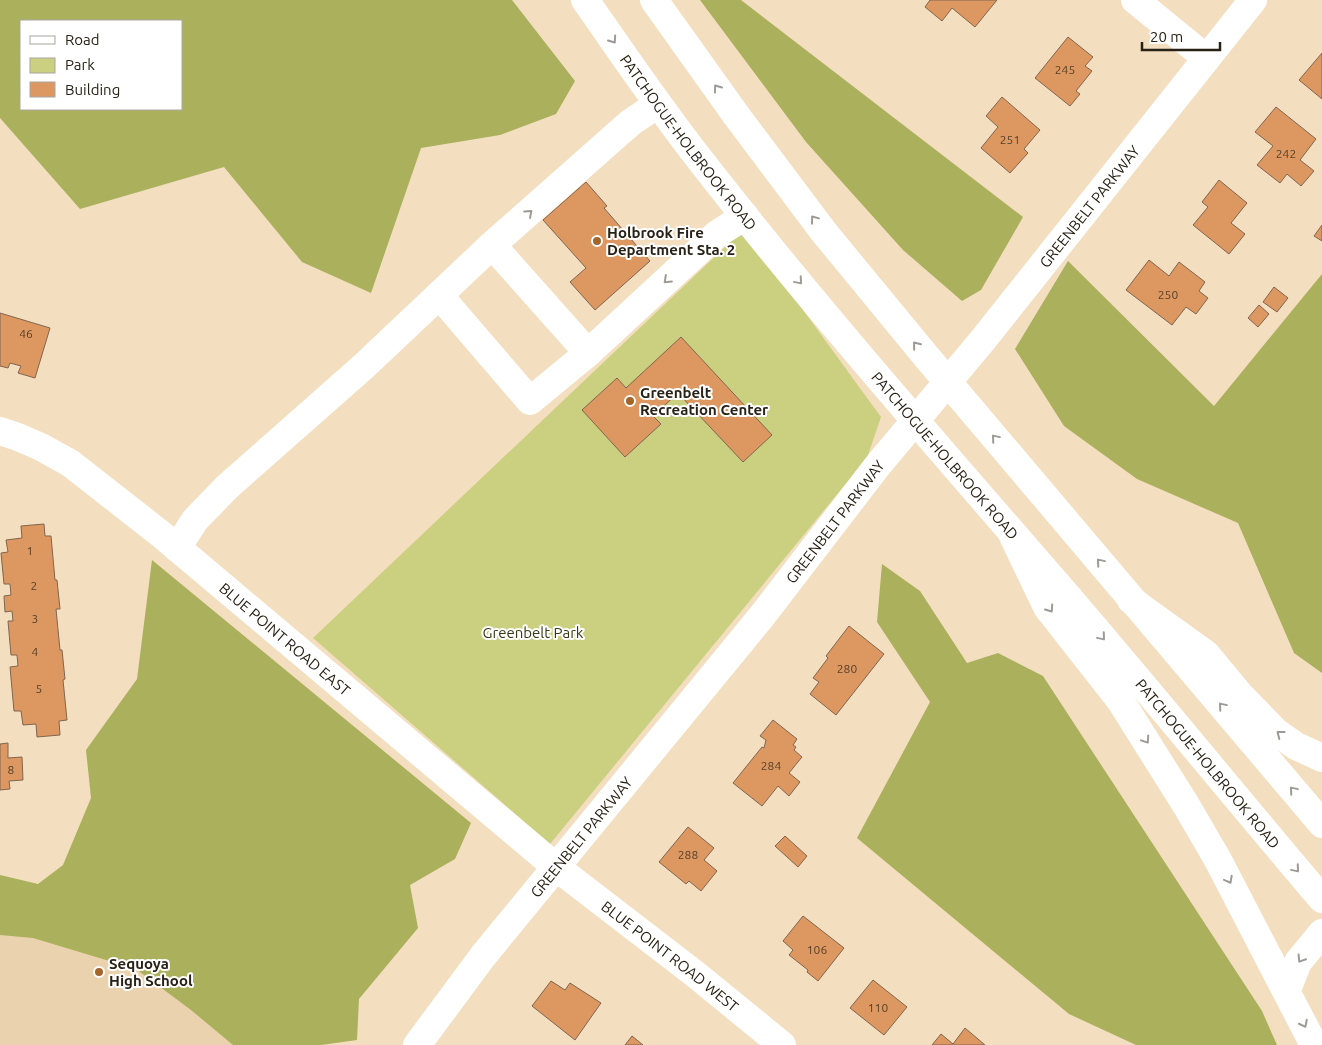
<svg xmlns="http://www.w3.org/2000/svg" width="1322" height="1045" viewBox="0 0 1322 1045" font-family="Ubuntu,sans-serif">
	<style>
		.built { fill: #ebd2ae }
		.green { fill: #cad07f }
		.forest { fill: #aab05b; fill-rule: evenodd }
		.building { fill: #dd9861; stroke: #806550 }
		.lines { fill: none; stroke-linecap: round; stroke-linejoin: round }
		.minor { stroke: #fff; stroke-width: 28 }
		.major { stroke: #fff; stroke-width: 28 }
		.highway { stroke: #fff; stroke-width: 28 }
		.oneway { stroke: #9e9b96 }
		.poi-dot { fill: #a3652a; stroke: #fff; stroke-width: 2 }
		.labels { text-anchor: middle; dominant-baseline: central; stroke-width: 4; stroke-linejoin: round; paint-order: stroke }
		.number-label { font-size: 12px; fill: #553f28 }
		.street-label { font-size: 15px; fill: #282115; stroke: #fff }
		.poi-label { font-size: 15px; font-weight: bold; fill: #282115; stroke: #fff; text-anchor: start }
		.park-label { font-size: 15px; fill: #373915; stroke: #fff }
	</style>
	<rect width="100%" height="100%" fill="#f3debf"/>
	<path class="built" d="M0,881l320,164h-320z"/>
	<path class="green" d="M744,229l137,188 -14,41 -317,386 -237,-206z"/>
	<path class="forest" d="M0,0h512l63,81 -19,33 -56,21 -79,13 -50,145 -69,-31 -78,-95 -144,42 -80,-91zM21,21h160v88h-160z
		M700,0h41l282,217 -42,73 -19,11 -59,-51 -97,-108z
		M1068,261l146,145 108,-132v399l-28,-20 -56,-130 -101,-44 -73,-53 -49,-77z
		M152,560l319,263 -16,36 -45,26 8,43 -59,71 -2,41 -36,5h-88l-42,-35 -55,-41 -103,-31 -33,-3v-60l38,9 25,-19 28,-67 -5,-48 51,-71z
		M882,564l38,27 47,72 31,-10 45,23 219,335 15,34h-141l-67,-31 -212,-176 73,-136 -53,-80z"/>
	<path class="building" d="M930,0h67l-22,27 -23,-19 -10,13 -17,-14z
		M1068,37l25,20 -8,9 7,5 -16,20 4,3 -10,12 -35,-28z
		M1322,53v46l-23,-19z
		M1002,97l38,33 -16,19 4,4 -18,20 -29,-25 17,-21 -12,-11z
		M1276,107l40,32 -16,21 14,11 -13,15 -14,-12 -7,9 -23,-18 16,-19 -18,-14z
		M1219,180l28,23 -16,20 14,11 -16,20 -36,-29 15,-18 -6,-5z
		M586,182l21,24 -3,2 46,53 -55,49 -25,-28 16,-14 -43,-48z
		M1322,225v16l-8,-5z
		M1149,260l20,16 10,-14 26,20 -6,9 9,7 -12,16 -10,-7 -14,18 -46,-35z
		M1274,287l14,11 -11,14 -14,-10z
		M1259,305l10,9 -11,13 -10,-9z
		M0,313l50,15 -15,50 -17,-5 3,-7 -11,-3 -2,5 -8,-2z
		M681,337l91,98 -29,27 -65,-69 -25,23 8,8 -36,33 -43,-47 35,-32 9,10z
		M44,524l1,12h6l4,44h2l3,29h-4l4,41h2l3,29 -2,1 4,40 -8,1 1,14 -23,2 -1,-13 -13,1 -2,-14h-7l-4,-44 8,-1 -1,-11h-6l-3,-34h5l-1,-10 -7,1 -1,-16 7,-1 -1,-11h-6l-3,-31 7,-1 -2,-12 16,-2 -1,-12z
		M849,626l35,28 -48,61 -26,-21 9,-12 -6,-4 15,-20 -2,-2z
		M773,720l24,19 -4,6 3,2 -2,3 8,7 -13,16 11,9 -11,14 -11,-10 -16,20 -29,-23 29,-36 2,1 2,-8 -6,-4z
		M8,743v15l14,-1 1,23 -14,1 1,8 -10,1v-46z
		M688,827l26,21 -10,12 13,11 -16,20 -12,-10 -3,3 -27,-22z
		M785,836l22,20 -9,11 -23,-21z
		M803,916l41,32 -26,33 -11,-9 1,-2 -19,-15 4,-5 -10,-9z
		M873,980l34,27 -23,28 -34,-27z
		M551,981l14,9 5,-7 31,20 -26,37 -43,-34z
		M965,1028l20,17h-53l9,-11 12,10z
		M632,1036l11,9h-18z"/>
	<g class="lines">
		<g class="minor">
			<path d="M1135,0l71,58"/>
			<path d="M492,245l96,108"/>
			<path d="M439,295l91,106 58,-48 129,-119 28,-18"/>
			<path id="s1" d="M0,431l18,6 23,10 29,16 92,72 394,332 139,107 87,71"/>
			<path d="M177,548l18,-28 32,-33 137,-121 128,-121 138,-122 28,-19"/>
			<path id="s2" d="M417,1045l66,-89 279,-340 116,-151 104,-124 271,-341"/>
		</g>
		<g class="major">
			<path id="s3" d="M585,0c38,54 75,109 116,161 115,148 239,288 361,429 88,102 173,207 260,309"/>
			<path d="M654,0l82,115 87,116 102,124 397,469"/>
		</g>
		<path class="highway" d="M1012,534l35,73 73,93 66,105 32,55 96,185
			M1131,600l75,54 33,40 37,38 20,14 26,12
			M1287,990l11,-28 24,-29"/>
	</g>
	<defs><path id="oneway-chevron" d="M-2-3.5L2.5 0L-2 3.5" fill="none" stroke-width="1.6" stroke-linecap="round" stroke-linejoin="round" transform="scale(1.25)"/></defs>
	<g class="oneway">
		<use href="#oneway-chevron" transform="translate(613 40) rotate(55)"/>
		<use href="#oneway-chevron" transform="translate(717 88) rotate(-126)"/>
		<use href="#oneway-chevron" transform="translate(529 213) rotate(-42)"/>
		<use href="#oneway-chevron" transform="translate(814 219) rotate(-127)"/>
		<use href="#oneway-chevron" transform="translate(667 280) rotate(137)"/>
		<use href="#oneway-chevron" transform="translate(799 281) rotate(50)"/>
		<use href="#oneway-chevron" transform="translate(916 345) rotate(-129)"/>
		<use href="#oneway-chevron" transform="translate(995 438) rotate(-130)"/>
		<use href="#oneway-chevron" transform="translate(1100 562) rotate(-130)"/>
		<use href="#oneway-chevron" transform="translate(1050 609) rotate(55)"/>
		<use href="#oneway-chevron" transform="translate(1102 637) rotate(50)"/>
		<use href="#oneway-chevron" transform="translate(1222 706) rotate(-130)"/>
		<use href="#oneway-chevron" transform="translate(1280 734) rotate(-142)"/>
		<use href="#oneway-chevron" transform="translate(1146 740) rotate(56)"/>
		<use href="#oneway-chevron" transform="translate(1293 790) rotate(-130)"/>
		<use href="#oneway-chevron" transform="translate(1296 869) rotate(50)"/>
		<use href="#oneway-chevron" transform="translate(1229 880) rotate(62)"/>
		<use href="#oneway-chevron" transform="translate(1301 959) rotate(122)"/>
		<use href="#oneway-chevron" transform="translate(1304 1024) rotate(63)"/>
	</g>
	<g class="poi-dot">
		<circle cx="597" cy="241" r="5"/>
		<circle cx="630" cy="401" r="5"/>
		<circle cx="99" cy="972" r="5"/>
	</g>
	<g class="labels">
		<g class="number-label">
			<text x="1065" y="69">245</text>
			<text x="1010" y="139">251</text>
			<text x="1286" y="153">242</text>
			<text x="1168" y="294">250</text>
			<text x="26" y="333">46</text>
			<text x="30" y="550">1</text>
			<text x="34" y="585">2</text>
			<text x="35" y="618">3</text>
			<text x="35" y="651">4</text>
			<text x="847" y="668">280</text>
			<text x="39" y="688">5</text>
			<text x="771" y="765">284</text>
			<text x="11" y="769">8</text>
			<text x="688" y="854">288</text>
			<text x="817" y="949">106</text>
			<text x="878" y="1007">110</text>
		</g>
		<g class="street-label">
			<text stroke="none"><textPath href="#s3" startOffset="176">PATCHOGUE-HOLBROOK ROAD</textPath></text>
			<text stroke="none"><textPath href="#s2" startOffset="1075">GREENBELT PARKWAY</textPath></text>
			<text stroke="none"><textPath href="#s3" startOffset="581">PATCHOGUE-HOLBROOK ROAD</textPath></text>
			<text stroke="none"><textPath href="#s2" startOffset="670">GREENBELT PARKWAY</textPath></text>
			<text stroke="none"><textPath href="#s1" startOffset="355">BLUE POINT ROAD EAST</textPath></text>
			<text stroke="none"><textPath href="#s3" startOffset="986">PATCHOGUE-HOLBROOK ROAD</textPath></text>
			<text stroke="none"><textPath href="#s2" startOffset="265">GREENBELT PARKWAY</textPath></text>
			<text stroke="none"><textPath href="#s1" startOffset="854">BLUE POINT ROAD WEST</textPath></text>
		</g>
		<g class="poi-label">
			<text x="607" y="232">Holbrook Fire<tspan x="607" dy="17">Department Sta. 2</tspan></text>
			<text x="640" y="392">Greenbelt<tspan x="640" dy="17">Recreation Center</tspan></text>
			<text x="109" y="963">Sequoya<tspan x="109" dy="17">High School</tspan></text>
		</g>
		<g class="park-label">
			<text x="533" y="632">Greenbelt Park</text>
		</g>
	</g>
	<rect x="20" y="20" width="162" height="90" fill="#ffffff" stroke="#a9a6a1"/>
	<rect x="30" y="36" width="25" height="8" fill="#ffffff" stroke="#a9a6a1"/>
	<text x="65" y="45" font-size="15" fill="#282115">Road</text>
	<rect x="30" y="58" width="25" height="15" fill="#cad07f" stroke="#a9a6a1"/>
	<text x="65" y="70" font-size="15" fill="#282115">Park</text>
	<rect x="30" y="82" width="25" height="15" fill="#dd9861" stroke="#a9a6a1"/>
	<text x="65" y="95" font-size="15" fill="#282115">Building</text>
	<path d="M1142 42v8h78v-8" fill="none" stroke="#282115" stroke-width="2.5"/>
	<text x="1150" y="42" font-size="15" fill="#282115" stroke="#ffffff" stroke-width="4" paint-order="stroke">20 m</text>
</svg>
